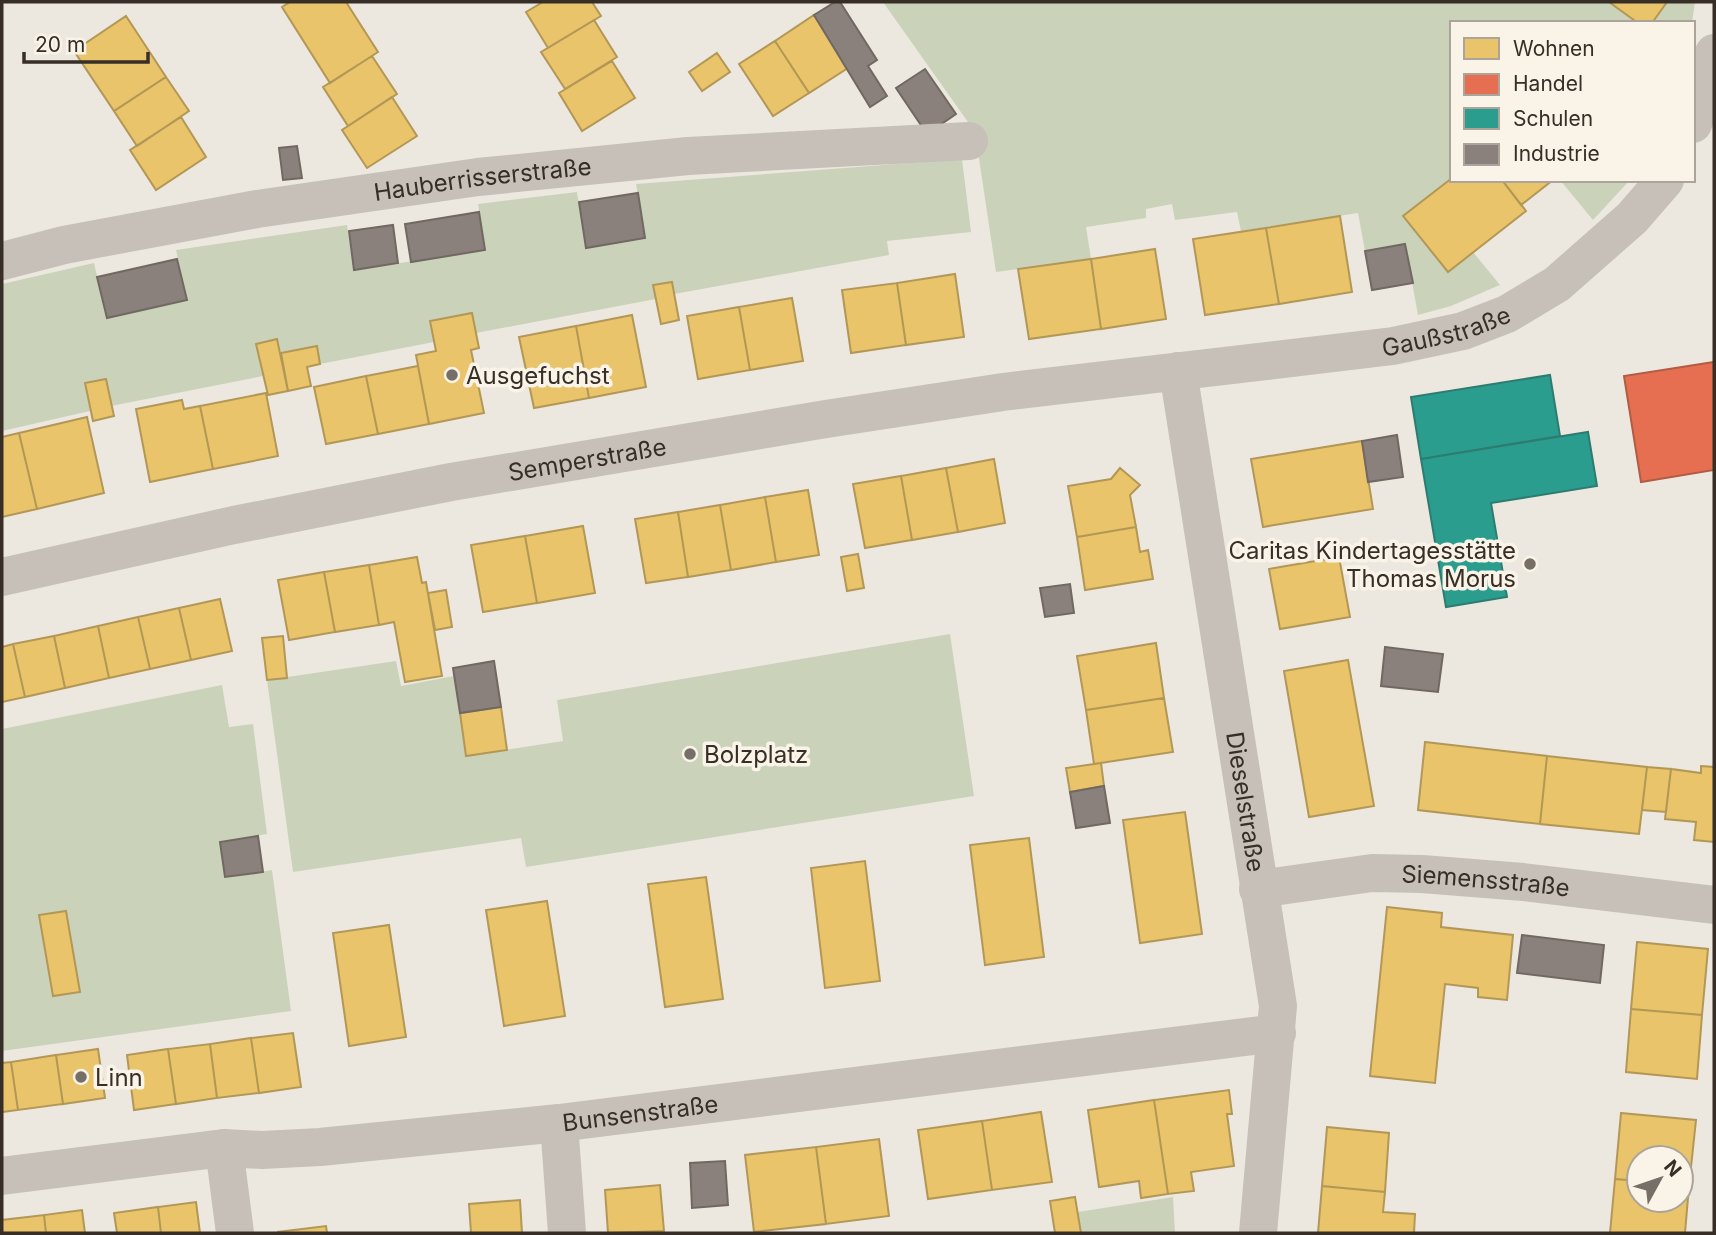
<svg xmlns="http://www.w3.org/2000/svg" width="1716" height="1235" viewBox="0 0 1716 1235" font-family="Inter,sans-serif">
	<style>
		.green { fill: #cad3ba }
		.homes { fill: #e9c46a; stroke: #b39756; stroke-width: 2 }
		.shops { fill: #e76f51; stroke: #b25c44; stroke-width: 2 }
		.schools { fill: #2a9d8f; stroke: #2e7c70; stroke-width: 2 }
		.industry { fill: #8a817c; stroke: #716862; stroke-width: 2 }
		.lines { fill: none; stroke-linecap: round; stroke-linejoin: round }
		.minor { stroke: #c6c0b9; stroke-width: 38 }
		.poi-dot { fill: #766f68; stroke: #faf3e7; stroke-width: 2.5 }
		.labels { text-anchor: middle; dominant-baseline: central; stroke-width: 7; stroke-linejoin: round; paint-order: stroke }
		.street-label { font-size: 24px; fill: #362e27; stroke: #faf3e7 }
		.poi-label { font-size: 24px; fill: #362e27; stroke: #faf3e7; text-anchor: start }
	</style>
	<rect width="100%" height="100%" fill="#ece8e0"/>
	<path class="green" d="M883,2h726l29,21h-186v155l-48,38 44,55 25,-19 27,33 -49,21 -33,9 -13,-71 -40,7 -7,-38 -117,18 -4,-19 -62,8 -3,-16 -26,5v9l-60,9 5,32 -95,13 -21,-140z
		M1666,2h29l-3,21h-40z
		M962,159l9,73 -84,9 2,14 -215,39 -2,-12 -18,3 2,14 -180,34 -5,-20 -40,8 3,21 -114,22 -3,-18 -36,7 -4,-14 -20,5 6,32 -152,30 -6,-27 -20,4 5,28 -88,20v-147l92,-21 13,55 80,-18 -11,-50 171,-25 7,45 131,-20 -7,-46 99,-12 9,56 59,-10 -9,-54z
		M1560,180h70l-37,40z
		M950,634l24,162 -448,71 -5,-29 -228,34 -26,-192 129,-19 5,25 53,-10 13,80 96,-15 -6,-41z
		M222,685l7,42 24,-3 14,110 -47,8 5,35 47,-7 19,141 -289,40v-322z
		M1173,1197l2,36h-94l-3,-21z"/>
	<path class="homes" d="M290,2h56l32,50 -48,31 -48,-76z
		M543,2h49l9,14 -53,32 -22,-36z
		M1609,2h58l-15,21h-14z
		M814,15l34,53 -39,25 -34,-52z
		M126,16l40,61 -52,34 -40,-60z
		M594,20l23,37 -52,32 -24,-37z
		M775,41l34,52 -36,23 -34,-52z
		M717,53l13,19 -28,19 -13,-19z
		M372,56l25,38 -49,32 -25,-39z
		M612,61l23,37 -53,33 -23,-38z
		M166,77l23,34 -52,35 -23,-35z
		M392,97l25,39 -50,32 -25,-38z
		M181,117l25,40 -50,33 -26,-40z
		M1452,178v2h50l24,31 -78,61 -45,-56z
		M1502,180h51l-32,25z
		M1340,216l12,76 -73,12 -13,-76z
		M1266,228l13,76 -74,11 -12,-76z
		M1155,249l11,70 -65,10 -10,-70z
		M1091,259l10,70 -72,10 -11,-70z
		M955,274l9,63 -58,8 -9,-62z
		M672,282l7,38 -18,4 -8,-39z
		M897,283l9,62 -55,8 -9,-63z
		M792,298l11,63 -53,9 -11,-63z
		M739,307l11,63 -52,9 -11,-63z
		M472,313l7,35 -8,2 13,63 -55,11 -13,-69 20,-4 -6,-30z
		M632,315l14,72 -57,11 -13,-72z
		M576,326l13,72 -55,10 -15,-71z
		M277,339l11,52 -20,4 -12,-51z
		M317,346l3,18 -13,3 4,19 -23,5 -7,-38z
		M418,366l11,58 -51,10 -12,-58z
		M366,376l12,58 -52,10 -12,-57z
		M106,379l8,37 -21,5 -8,-38z
		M266,393l12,63 -65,13 -13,-63z
		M182,400l2,9 16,-3 13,63 -63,13 -14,-73z
		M87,417l17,76 -67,16 -18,-76z
		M19,433l18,76 -35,8v-80z
		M1362,441l11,68 -110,18 -12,-68z
		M994,459l11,64 -47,9 -12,-64z
		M946,468l12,64 -46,8 -11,-64z
		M1120,468l20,17 -10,10 6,32 -59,10 -9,-51 43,-7z
		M901,476l11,64 -47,8 -12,-64z
		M808,490l11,65 -43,7 -11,-65z
		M765,497l11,65 -45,8 -11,-65z
		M720,505l11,65 -43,7 -10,-65z
		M678,512l10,65 -42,6 -11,-64z
		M583,526l12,67 -58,10 -12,-67z
		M1136,527l4,25 8,-2 5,29 -68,11 -8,-53z
		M525,536l12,67 -54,9 -12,-67z
		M858,554l6,34 -17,3 -6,-34z
		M417,557l5,26 4,-1 16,94 -37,6 -11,-60 -15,3 -10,-60z
		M1339,557l11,60 -70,12 -11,-60z
		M369,565l10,60 -44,7 -11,-60z
		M324,572l11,60 -46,8 -11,-60z
		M446,590l6,37 -17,3 -7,-37z
		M220,599l12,52 -41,9 -12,-52z
		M179,608l12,52 -41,9 -12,-52z
		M138,617l12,52 -41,9 -11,-52z
		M98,626l11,52 -44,10 -11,-52z
		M54,636l11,52 -40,9 -12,-53z
		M283,636l4,42 -20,2 -5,-42z
		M1156,643l8,55 -78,12 -9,-54z
		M13,644l12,53 -23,5v-55z
		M1348,660l26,146 -65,11 -25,-146z
		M1164,698l9,54 -79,12 -8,-54z
		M501,707l6,43 -41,6 -6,-43z
		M1425,742l122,14 -7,68 -122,-14z
		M1547,756l100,11 -8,67 -99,-10z
		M1101,763l3,23 -34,6 -4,-24z
		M1701,766l13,1v75l-20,-2 2,-18 -31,-3 6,-50 30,4z
		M1647,767l24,2 -5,43 -24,-2z
		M1185,812l17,122 -62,9 -17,-123z
		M1029,838l15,119 -59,8 -15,-120z
		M865,861l15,120 -55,7 -14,-120z
		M706,877l17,122 -58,8 -17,-123z
		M547,901l18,115 -61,10 -18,-116z
		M1387,907l55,6 -1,14 72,8 -6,65 -29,-3v-9l-33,-4 -10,99 -65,-7z
		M66,911l14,81 -27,4 -14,-81z
		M389,925l17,112 -57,9 -16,-113z
		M1637,942l71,7 -6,66 -71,-6z
		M1631,1009l71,6 -5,64 -71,-7z
		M293,1033l8,54 -42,6 -8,-55z
		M251,1038l8,55 -42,5 -7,-54z
		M210,1044l7,54 -41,6 -8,-55z
		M98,1049l7,49 -42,6 -7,-49z
		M168,1049l8,55 -42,6 -7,-55z
		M56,1055l7,49 -45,6 -7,-48z
		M11,1062l7,48 -16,2v-49z
		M1229,1090l3,24h-5l7,52 -43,6 3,19 -26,3 -14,-94z
		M1154,1100l14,94 -27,4 -2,-17 -40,6 -11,-77z
		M1041,1112l11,70 -60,8 -10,-69z
		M1621,1113l75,7 -7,66 -8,-1v-27h-42v23l-24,-2z
		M982,1121l10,69 -64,9 -10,-69z
		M1327,1127l62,6 -4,59 -63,-6z
		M879,1139l10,77 -63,8 -10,-77z
		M816,1147l10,77 -72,8 -9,-77z
		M1615,1179l24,2v19h42v-15l8,1 -4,47h-75z
		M660,1185l4,46 -56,2 -3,-43z
		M1322,1186l63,6 -2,20 32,2 -1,19h-96z
		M1075,1197l6,36h-26l-5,-32z
		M520,1200l2,33h-51l-2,-29z
		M196,1202l4,31h-39l-3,-26z
		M158,1207l3,26h-44l-3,-20z
		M82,1210l3,23h-39l-2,-18z
		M44,1215l2,18h-44v-13z
		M326,1226l1,7h-49v-1z"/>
	<path class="shops" d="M1714,362v108l-73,12 -17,-106z"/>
	<path class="schools" d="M1550,375l10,61 -139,23 -10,-62z
		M1588,432l9,54 -106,17 16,94 -61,10 -25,-148z"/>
	<path class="industry" d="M835,2h5l37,58 -9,6 19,30 -17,11 -56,-92z
		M925,69l31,45 -29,20 -31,-46z
		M297,146l5,32 -19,2 -4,-32z
		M638,193l7,45 -59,10 -7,-46z
		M479,212l6,38 -74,12 -6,-38z
		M393,225l5,38 -44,7 -5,-39z
		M1405,244l8,39 -41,7 -7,-39z
		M177,259l10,41 -80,18 -10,-41z
		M1397,435l6,42 -35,5 -6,-41z
		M1070,584l4,29 -29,4 -5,-29z
		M1385,647l58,7 -5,38 -57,-6z
		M494,661l7,46 -41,6 -7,-45z
		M1104,786l6,37 -34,5 -6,-36z
		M258,836l5,36 -38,5 -5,-35z
		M1522,935l82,10 -4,38 -83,-10z
		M725,1161l3,44 -36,3 -2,-45z"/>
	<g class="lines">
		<g class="minor">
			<path d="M1693,124l13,-34 8,-37"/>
			<path id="s1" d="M2,261l62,-16 193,-36 221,-32 210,-21 281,-15"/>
			<path id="s2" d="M1178,371l100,635 -20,227"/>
			<path id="s3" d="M2,577l232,-52 217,-43 375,-63 177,-27 390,-46 70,-15 44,-17 50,-30 75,-66 33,-38"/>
			<path id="s4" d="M1258,889l114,-16 50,1 101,8 191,23"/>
			<path d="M559,1123l8,110"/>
			<path d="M224,1148l11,85"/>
			<path id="s5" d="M2,1176l222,-28 38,2 58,-3 239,-24 718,-90"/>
		</g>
	</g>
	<g class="poi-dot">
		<circle cx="452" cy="375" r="7"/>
		<circle cx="1530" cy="564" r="7"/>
		<circle cx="690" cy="754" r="7"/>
		<circle cx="81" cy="1077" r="7"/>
	</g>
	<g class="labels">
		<g class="street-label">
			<text stroke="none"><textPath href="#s1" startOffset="488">Hauberrisserstraße</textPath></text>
			<text stroke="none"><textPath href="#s3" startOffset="1466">Gaußstraße</textPath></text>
			<text stroke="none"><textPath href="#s3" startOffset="597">Semperstraße</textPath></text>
			<text stroke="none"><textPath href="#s2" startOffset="436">Dieselstraße</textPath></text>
			<text stroke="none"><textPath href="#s4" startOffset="229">Siemensstraße</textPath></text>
			<text stroke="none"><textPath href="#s5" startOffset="642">Bunsenstraße</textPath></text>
		</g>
		<g class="poi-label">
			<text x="466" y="375">Ausgefuchst</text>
			<text x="1516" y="550" text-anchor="end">Caritas Kindertagesstätte<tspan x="1516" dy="28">Thomas Morus</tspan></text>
			<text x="704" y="754">Bolzplatz</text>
			<text x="95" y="1077">Linn</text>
		</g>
	</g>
	<rect width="1716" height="1235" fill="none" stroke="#362e27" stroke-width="7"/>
	<rect x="1450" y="21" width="245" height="161" fill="#faf3e7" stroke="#aca49a" stroke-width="2"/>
	<rect x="1464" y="38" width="35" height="21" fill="#e9c46a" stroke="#aca49a" stroke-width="2"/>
	<text x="1513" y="56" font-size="21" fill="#362e27">Wohnen</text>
	<rect x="1464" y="74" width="35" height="21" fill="#e76f51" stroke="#aca49a" stroke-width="2"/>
	<text x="1513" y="91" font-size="21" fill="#362e27">Handel</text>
	<rect x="1464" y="108" width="35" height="21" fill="#2a9d8f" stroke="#aca49a" stroke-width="2"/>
	<text x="1513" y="126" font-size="21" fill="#362e27">Schulen</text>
	<rect x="1464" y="144" width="35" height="21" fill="#8a817c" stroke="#aca49a" stroke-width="2"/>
	<text x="1513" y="161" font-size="21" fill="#362e27">Industrie</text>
	<g transform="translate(1660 1179) rotate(50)"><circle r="33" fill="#faf3e7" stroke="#aca49a" stroke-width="2"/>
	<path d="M0-5L12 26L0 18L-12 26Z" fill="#766f68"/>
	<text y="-10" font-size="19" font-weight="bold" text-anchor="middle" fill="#362e27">N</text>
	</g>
	<path d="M24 52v10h124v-10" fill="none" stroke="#362e27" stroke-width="3.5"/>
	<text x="35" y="52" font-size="21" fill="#362e27" stroke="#faf3e7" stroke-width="5" paint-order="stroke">20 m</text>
</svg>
